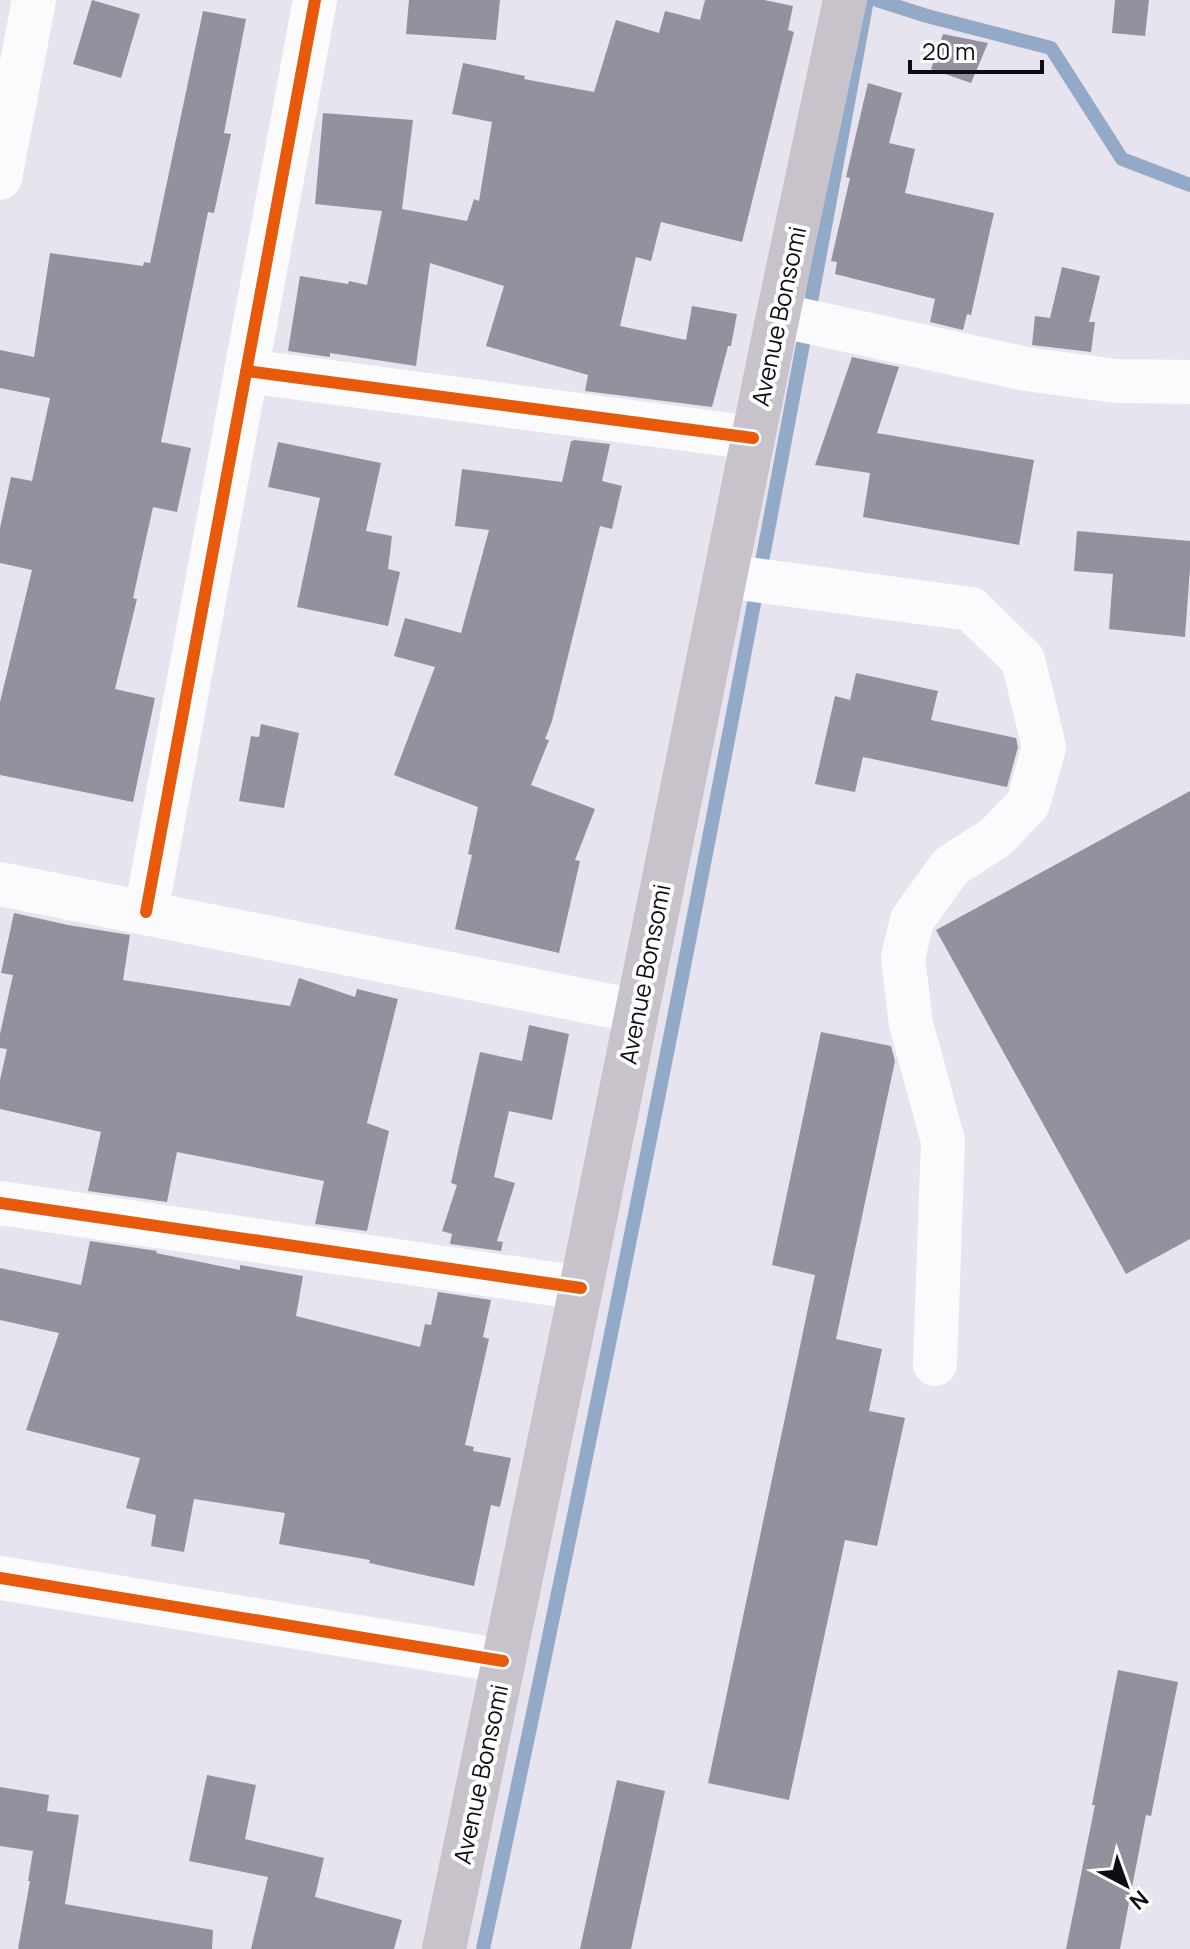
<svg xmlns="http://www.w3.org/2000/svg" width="1190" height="1949" viewBox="0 0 1190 1949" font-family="Manrope,sans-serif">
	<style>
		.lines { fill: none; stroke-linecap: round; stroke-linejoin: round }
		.stream { stroke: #92aac8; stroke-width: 14 }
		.building { fill: #92929f }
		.minor { stroke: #fbfbfd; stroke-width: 44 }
		.major { stroke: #c8c2ca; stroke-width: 44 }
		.cycleway-casing { stroke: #fff; stroke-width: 17 }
		.cycleway { stroke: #e8590c; stroke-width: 12 }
		.labels { text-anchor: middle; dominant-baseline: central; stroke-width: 8; stroke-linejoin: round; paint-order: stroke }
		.street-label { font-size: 24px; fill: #0f0c13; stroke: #fff }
	</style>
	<rect width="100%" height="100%" fill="#e7e4ef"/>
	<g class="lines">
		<path class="stream" d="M877,0l50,16 124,32 71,111 68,26
			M483,1949c139,-647 264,-1298 384,-1949"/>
	</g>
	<path class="building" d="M92,0l48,14 -19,64 -48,-14z
		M409,0h91l-4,40 -90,-6z
		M705,0h59l29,6 -5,24 6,2 -52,210 -81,-20 -10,39 -15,-4 -16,69 66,14 6,-34 45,8 -6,32h-3l-16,61 -127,-16 3,-16 -102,-29 18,-60 -74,-23 -14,103 -86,-13v4l-42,-6 12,-75 48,8 1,-3 18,4 15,-74 -67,-7 8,-91 90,7 -11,89 65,12 7,-22 5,2 13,-79 -40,-8 11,-51 62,13 -1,3 70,13 22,-72 43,13 6,-22 35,9z
		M1115,0h34l-4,36 -33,-3z
		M203,11l43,8 -22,114 7,1 -17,79 -6,-1 -47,230 30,6 -14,64 -24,-5 -20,91 4,1 -22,90 40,9 -22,104 -133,-27v-73l32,-132 -32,-7v-35l11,-51 21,4 18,-83 -50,-10v-38l34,7 16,-104 93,13 1,-4 6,1z
		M943,34l45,9 -17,40 -40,-14z
		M868,83l34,10 -13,50 26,6 -10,44 89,20 -23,102 -4,-1 -4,16 -33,-8 5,-23 -100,-25 2,-12 -6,-1 19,-83 -4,-1z
		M1062,267l38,9 -11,46h6l-4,30 -59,-7 3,-29 15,2z
		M852,357l47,10 -22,66 157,27 -15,85 -156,-28 7,-44 -55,-8z
		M574,440l36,4 -8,37 20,5 -10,43 -12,-3 -48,195 -7,18 4,1 -18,45 64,24 -20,51 5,1 -21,92 -104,-24 17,-74 -4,-1 10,-47 -84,-32 41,-108 -41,-11 11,-38 56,15 28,-103 -34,-4 7,-57 100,13 9,-41h2z
		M278,442l103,21 -15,68 26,5 -4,33 12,3 -12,54 -91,-19 23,-109 -52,-11z
		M1077,531l113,10v28l-5,68 -76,-8 4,-55 -39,-3z
		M856,673l82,18 -7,29 85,18 2,9 -11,40 -144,-30 -8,35 -40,-8 20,-88 15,4z
		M261,724l38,9 -15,75 -45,-7 12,-65 8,1z
		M1190,791v448l-64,35 -190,-344z
		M14,913l54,12 62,10 -7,45 167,26 9,-28 56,19 2,-8 41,10 -31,124 22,8 -22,100 -52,-7 9,-43 -147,-29 -10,50 -79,-11 13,-59 -101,-23v-29l7,-31 -7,-1v-14l13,-59 -12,-2z
		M529,1025l40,9 -17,86 -43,-9 -15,66 21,6 -18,58 6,1 -2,9 -51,-7 2,-10 -10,-3 15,-46 -6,-2 29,-131 42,9z
		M821,1032l70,14 4,15 -59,278 46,10 -13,62 36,7 -28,128 -32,-6 -56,260 -81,-17 107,-508 -43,-10z
		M90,1241l67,10 -1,2 84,17v-5l63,11 -7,40 124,31 5,-23 6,1 7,-33 53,8 -8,37 6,2 -24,106 9,2 -1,4 38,7 -11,49 -9,-2 -17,81 -105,-23 1,-3 -91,-16 6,-31 -91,-14 -10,53 -33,-6 5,-31 -30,-7 14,-50 -114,-28 33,-97 -59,-13v-52l81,17z
		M1118,1670l60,12 -27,134 -5,-1 -26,134h-54l29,-144h-3z
		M207,1775l49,10 -11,54 79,19 -9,39 87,23 -8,29h-143l17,-72 -79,-16z
		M617,1780l48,11 -34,158h-51z
		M0,1787l49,8 -2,16 32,4 -14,89 148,26 -1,19h-194l12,-68h-2l5,-30 -33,-5z"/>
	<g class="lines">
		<path class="minor" d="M0,178l34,-178
			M778,315l248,54 90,12 74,1
			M246,371l507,67
			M725,576l246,33 52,51 21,87 -16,57 -33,34 -44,28 -39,54 -9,38 8,66 32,117 -8,223
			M0,884l636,127
			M146,912l169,-912
			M0,1203l581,85
			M0,1578l503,83"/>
		<path class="major" d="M444,1949l137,-661 197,-973 67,-315"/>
		<defs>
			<path id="cycleway" d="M246,371l507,67
				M146,912l169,-912
				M0,1203l581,85
				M0,1578l503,83"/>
		</defs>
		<use href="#cycleway" class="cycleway-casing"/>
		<use href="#cycleway" class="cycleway"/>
	</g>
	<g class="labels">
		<g class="street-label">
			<text transform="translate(778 316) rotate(-78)">Avenue Bonsomi</text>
			<text transform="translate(644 974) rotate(-79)">Avenue Bonsomi</text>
			<text transform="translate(480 1774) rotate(-78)">Avenue Bonsomi</text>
		</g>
	</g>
	<g transform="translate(1126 1885) rotate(139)" stroke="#ffffff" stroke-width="6" paint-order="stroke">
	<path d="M0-6L14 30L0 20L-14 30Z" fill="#0f0c13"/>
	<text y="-12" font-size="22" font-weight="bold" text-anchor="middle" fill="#0f0c13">N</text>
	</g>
	<path d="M910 60v12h132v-12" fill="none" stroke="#0f0c13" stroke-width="4"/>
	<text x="922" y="60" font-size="24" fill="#0f0c13" stroke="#ffffff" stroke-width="6" paint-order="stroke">20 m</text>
</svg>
